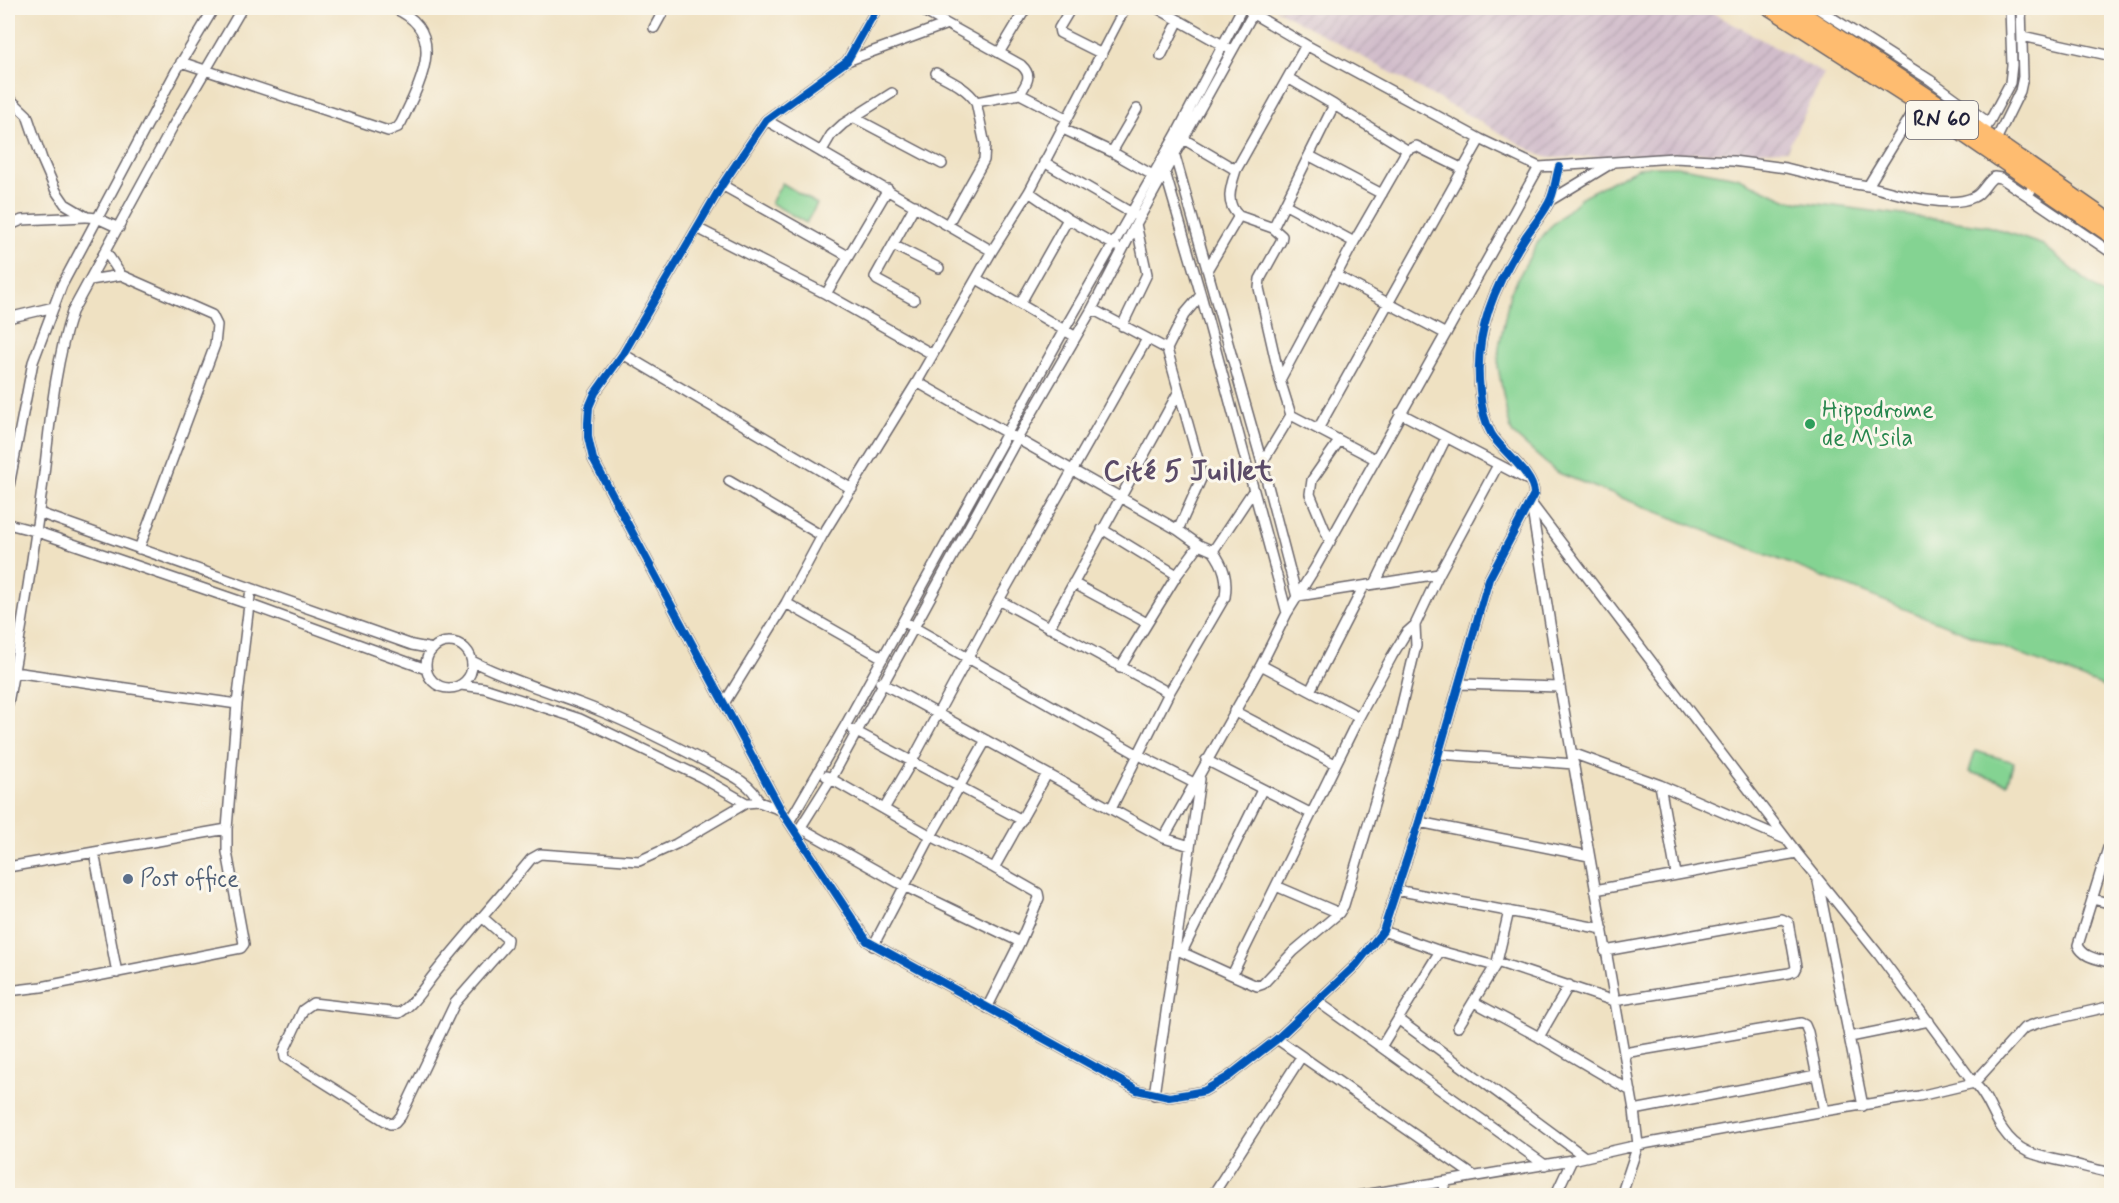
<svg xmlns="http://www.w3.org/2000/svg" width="2119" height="1203" viewBox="0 0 2119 1203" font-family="Mynerve,sans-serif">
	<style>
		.industrial { fill: url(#industrial-furrows) }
		.park { fill: #84d392; stroke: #537a66; stroke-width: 1.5 }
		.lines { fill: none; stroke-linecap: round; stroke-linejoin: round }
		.street-casing { stroke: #6a656a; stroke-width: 12 }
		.primary-casing { stroke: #6a656a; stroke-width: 18 }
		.street { stroke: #fff; stroke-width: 9 }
		.primary { stroke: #febc70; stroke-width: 15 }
		.cycleway-casing { stroke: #fbf7ec; stroke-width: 11 }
		.cycleway { stroke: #0057b8; stroke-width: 8 }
		.leisure-dot { fill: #2e9e5b; stroke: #fbf7ec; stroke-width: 2 }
		.service-dot { fill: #5c6f8a; stroke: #fbf7ec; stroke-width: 2 }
		.labels { text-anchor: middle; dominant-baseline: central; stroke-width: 6; stroke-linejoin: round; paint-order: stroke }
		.shield { fill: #fbf7ec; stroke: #636270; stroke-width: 1.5 }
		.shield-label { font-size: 22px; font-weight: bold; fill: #22223b }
		.leisure-label { font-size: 24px; fill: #27864d; stroke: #fbf7ec; text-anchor: start }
		.service-label { font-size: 24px; fill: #4e5e75; stroke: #fbf7ec; text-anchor: start }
		.district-label { font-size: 30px; font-weight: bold; fill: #5b4b68; stroke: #fbf7ec }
	</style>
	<defs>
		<pattern id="industrial-furrows" width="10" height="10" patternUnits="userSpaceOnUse" patternTransform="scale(1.5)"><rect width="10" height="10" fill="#d1bdcb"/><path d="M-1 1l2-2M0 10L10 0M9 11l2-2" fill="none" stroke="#b3a2af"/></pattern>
	</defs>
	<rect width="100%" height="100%" fill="#fbf7ec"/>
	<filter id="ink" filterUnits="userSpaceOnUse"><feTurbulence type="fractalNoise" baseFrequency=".0167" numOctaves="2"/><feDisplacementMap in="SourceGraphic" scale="12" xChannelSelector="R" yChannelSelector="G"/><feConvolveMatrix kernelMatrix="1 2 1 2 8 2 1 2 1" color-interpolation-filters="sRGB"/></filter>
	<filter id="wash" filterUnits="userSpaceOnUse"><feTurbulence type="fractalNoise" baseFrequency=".008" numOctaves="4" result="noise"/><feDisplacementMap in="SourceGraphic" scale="24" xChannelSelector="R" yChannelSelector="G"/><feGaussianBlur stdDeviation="1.35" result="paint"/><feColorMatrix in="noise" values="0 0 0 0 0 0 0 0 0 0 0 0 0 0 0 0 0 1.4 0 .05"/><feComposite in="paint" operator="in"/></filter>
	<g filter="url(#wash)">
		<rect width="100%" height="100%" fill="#efe1c2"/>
		<path class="industrial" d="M1274,8h430l120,66 -37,76 -237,8 -8,-2z"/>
		<path class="park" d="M1654,166h23l60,11 51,23 200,26 55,19 68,56v389l-555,-218 -44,-39 -5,-18 -9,-48 1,-20 11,-54 26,-48 12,-16 35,-33 55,-28z
			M782,183l35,21 -11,19 -35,-20z
			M1975,751l39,11 -7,21 -38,-11z"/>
	</g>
	<g filter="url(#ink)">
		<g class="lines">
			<defs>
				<path id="street" d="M877,8l-30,53 -81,59 -44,65 -99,169 -28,39 -6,14 -1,16v14l5,22 188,351 86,131 270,149 32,7 19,-3 16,-3 24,-14 49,-38 79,-74 27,-34 36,-109 70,-243 45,-85c0,-20 -31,-42 -42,-59 -7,-12 -11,-30 -12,-44 -7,-58 15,-107 46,-155 8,-12 20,-25 25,-38 4,-10 5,-21 8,-31
					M918,8l29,16
					M1071,8l-12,20 1,5 42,21
					M1157,8l71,40
					M1817,8l113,72 59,43
					M1250,12l56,33 174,94 59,28 135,-9 59,3 53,7 56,14 26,4 52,-85
					M654,28l11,-20
					M2022,36l90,20
					M999,53l27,-45
					M1161,56l18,-36
					M847,61l100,-37 74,41c12,11 6,17 -1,29l46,24
					M181,62l207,69 10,-4 3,-4c19,-40 49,-92 -8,-115
					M936,73c15,8 31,15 40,29l9,43 -1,15 -36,64
					M8,97l19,18 15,44 14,32 9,13 22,13 10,1 22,10
					M976,102l44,-8
					M1334,105l73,45
					M853,117l89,47
					M766,120l226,131
					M1061,128l51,24 44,25
					M1986,128l24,-45 2,-18 -2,-57
					M1180,137l56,33c-5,16 -12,33 3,46l-32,54
					M1993,146l27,-55 3,-14 -2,-69
					M821,152l10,-17 12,-11 49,-31
					M1112,152l25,-43
					M1175,156l87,307 35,134
					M1310,156l72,38
					M1044,162l91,53
					M1236,170l70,-125
					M1165,172l36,123 86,318
					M722,185l126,71
					M1868,186c28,7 80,24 106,11 9,-4 12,-15 20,-20l7,1 27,18 6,-12
					M1029,192l39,27 48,27
					M2028,196l84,57
					M1551,200l61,-37
					M1286,205l68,37
					M1239,216l34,12 9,8 -1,5 -21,38 -1,9 21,92 11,35 -29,48
					M8,226l14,-6 63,-3
					M697,228l129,66 106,60
					M1273,228l61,-123 -46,-27
					M893,245l46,23
					M106,252l15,23 91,40 5,10 -2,20 -76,204
					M1337,276l109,58
					M977,279l99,58
					M90,280l31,-5
					M826,294l62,-105
					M1201,295l-17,20 -17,34 32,114 2,16 -23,51 21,15 14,6 40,-60
					M914,300l-37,-20 -2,-3 40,-72
					M1020,304l48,-85
					M1092,309l75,40
					M8,318l46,-11
					M1122,326l25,-52 -11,-50
					M623,354l229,135
					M1280,380l74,-138 53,-92 9,-4 47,23 17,-30
					M917,382l261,148
					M1400,413l128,67
					M1291,415l84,44
					M1318,429l145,-260
					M729,481l93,55
					M8,491l25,-129 29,-77 114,-214 38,-63
					M39,513l373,132 21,4
					M8,524l27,7 213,73 178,65
					M1102,529l75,46
					M1330,542l-20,-48 2,-14 27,-39
					M1073,583l74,40
					M1375,584l71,-146
					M1298,596l141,-22
					M999,600l170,93
					M786,603l97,55
					M908,624l229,130 57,29
					M1049,628l130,-237
					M426 665a23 23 0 1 1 46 0a23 23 0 1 1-46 0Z
					M472,661c35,18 73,29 110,43 43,16 84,37 124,58 19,10 46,20 53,40
					M1261,665l98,52
					M1120,668l57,-93 22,-30
					M14,672l223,32
					M880,682l284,156 26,8
					M1459,684l101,3
					M461,685l23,3 96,31 121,58 45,26 13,-1 22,8
					M1310,691l54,-105
					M725,702l61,-99 36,-67 95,-154 75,-131 37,-59 96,-184
					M8,703c14,-73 25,-147 35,-221 7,-57 11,-115 29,-170l101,-186 69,-118
					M1234,711l101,53
					M853,730l169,90
					M1572,753l88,32 125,54
					M1439,754l135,10
					M1206,760l104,53
					M826,776l105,60 63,32 44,25 1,5 -19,44 -33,66
					M1660,785l16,89
					M884,809l27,-46 88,-163 148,-261
					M1111,809l58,-116 56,-96c3,-18 -1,-31 -12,-46
					M789,822l56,-96 219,-396 112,-195 66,-127
					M1419,822l170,34
					M801,828l103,58 116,56
					M797,833l34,-54 186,-340 75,-130 44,-85 120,-216
					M2112,835l-34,110c5,13 21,14 34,18
					M1164,838l97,-173 26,-52 28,-45 224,-401
					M94,852l23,121
					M8,867l219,-38
					M994,868l53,-94
					M1818,882l45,224
					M1276,886l63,27
					M1396,890l207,39
					M1595,890l202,-37
					M2093,899l19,5
					M482,917l25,22 -1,6 -51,58 -54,113 -6,7 -5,1 -105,-66 -1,-7 19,-41 10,-7 86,10c16,-9 26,-28 37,-41 31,-38 64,-75 95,-113l9,-5 99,7 37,-17 70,-41
					M1383,931l57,20 55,15 2,-4 117,39 175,-28 5,-2 2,-4 -8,-45 -6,-3 -177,32
					M873,946l58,-110 55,-96
					M1175,949l57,26 127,-258 33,-61 14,-23 9,-8 24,-51 59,-109
					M1182,952l80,-162
					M1497,962l12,-51
					M1232,975l25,11 6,-2 31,-33 45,-38 5,-8 50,-167 22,-92 -1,-21
					M1569,985l-30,52 92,54
					M8,991l33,-4 200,-39 3,-4 -17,-92v-23l10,-125 14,-116
					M1317,1001l228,164
					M1474,1002l65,35
					M2112,1006l-74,17 -14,5 -50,55c14,13 18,32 29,47 17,25 37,26 63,32 16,4 30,8 46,11
					M1399,1020l186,137
					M1458,1027l37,-61
					M1850,1037l79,-16
					M1277,1039l197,137
					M1381,1047l59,-96
					M1624,1053l177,-30 4,2 3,7 16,79
					M1154,1095l46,-316
					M1634,1110l182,-35
					M1212,1196l89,-139
					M1357,1196l90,-15
					M1441,1196l6,-15 125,-21 66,-15 186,-34 95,-15 55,-13 -95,-128 -82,-102 -266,-350 29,184 74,423 4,35 -17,51
					M1555,1196l17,-36"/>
				<path id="primary" d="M1770,8l148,95 194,133
					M1794,8l189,125 129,90"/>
			</defs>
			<use href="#street" class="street-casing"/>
			<use href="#primary" class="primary-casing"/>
			<use href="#street" class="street"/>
			<use href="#primary" class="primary"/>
			<defs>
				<path id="cycleway" d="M877,8l-30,53 -81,59 -44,65 -99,169 -28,39 -6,14 -1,16v14l5,22 188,351 86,131 270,149 32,7 19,-3 16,-3 24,-14 49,-38 79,-74 27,-34 36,-109 70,-243 45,-85c0,-20 -31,-42 -42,-59 -7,-12 -11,-30 -12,-44 -7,-58 15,-107 46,-155 8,-12 20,-25 25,-38 4,-10 5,-21 8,-31"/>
			</defs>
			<use href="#cycleway" class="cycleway-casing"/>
			<use href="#cycleway" class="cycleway"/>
		</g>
	</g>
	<circle class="leisure-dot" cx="1810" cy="424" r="6"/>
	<circle class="service-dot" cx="128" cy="879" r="6"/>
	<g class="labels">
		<rect class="shield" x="1906" y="101" width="72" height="38" rx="4.5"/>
		<g class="shield-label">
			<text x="1942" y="120">RN 60</text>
		</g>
		<g class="leisure-label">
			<text x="1822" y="410">Hippodrome<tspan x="1822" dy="28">de M'sila</tspan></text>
		</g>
		<g class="service-label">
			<text x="140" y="879">Post office</text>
		</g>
		<g class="district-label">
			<text x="1188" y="471">Cité 5 Juillet</text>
		</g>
	</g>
	<rect width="2119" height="1203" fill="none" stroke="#fbf7ec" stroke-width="30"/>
</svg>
